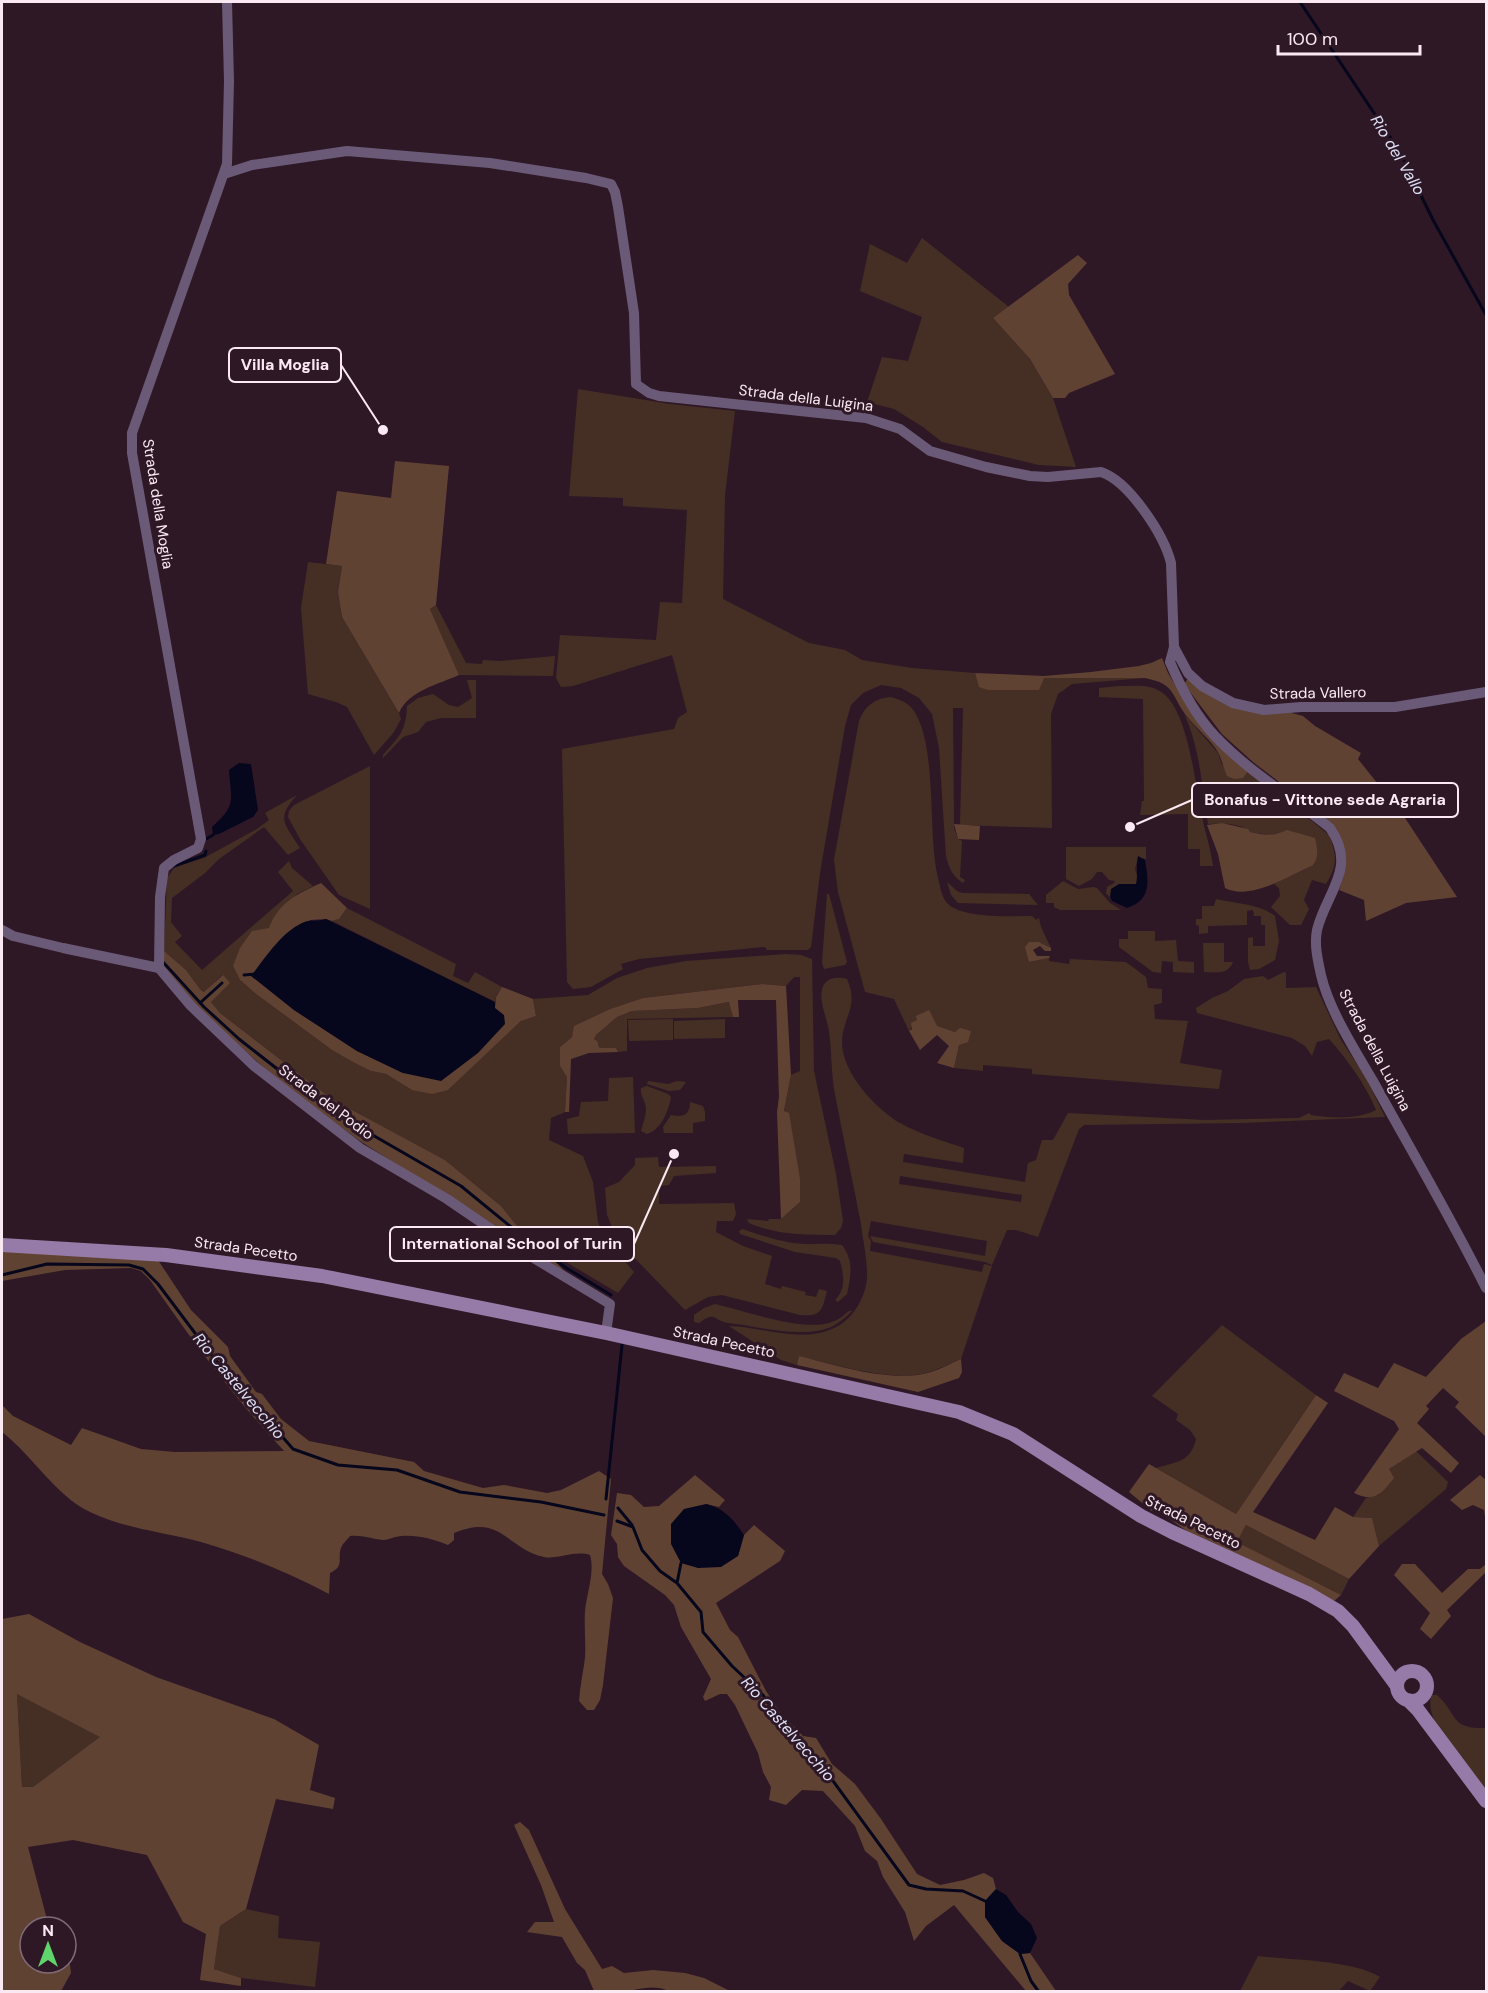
<svg xmlns="http://www.w3.org/2000/svg" width="1488" height="1993" viewBox="0 0 1488 1993" font-family="'DM Sans',sans-serif">
	<style>
		.green { fill: #452f24; fill-rule: evenodd }
		.forest { fill: #604233; fill-rule: evenodd }
		.water { fill: #06061d }
		.lines { fill: none; stroke-linecap: round; stroke-linejoin: round }
		.stream { stroke: #06061d; stroke-width: 3 }
		.minor { stroke: #6b5a77; stroke-width: 10 }
		.secondary { stroke: #967ba8; stroke-width: 14 }
		.labels { text-anchor: middle; dominant-baseline: central; stroke-width: 6; stroke-linejoin: round; paint-order: stroke }
		.street-label { font-size: 15px; fill: #fae9f2; stroke: #2f1826 }
		.water-label { font-size: 16px; font-style: italic; fill: #dee2f9; stroke: #2f1826 }
		.leader { fill: none; stroke: #fae9f2; stroke-width: 2 }
		.callout-dot { fill: #fae9f2; stroke: #2f1826; stroke-width: 2 }
		.callout { fill: #2f1826; stroke: #fae9f2; stroke-width: 2 }
		.callout-label { font-size: 16px; text-anchor: middle; font-weight: bold; fill: #fae9f2 }
	</style>
	<rect width="100%" height="100%" fill="#2f1826"/>
	<path class="green" d="M922,238l87,69 -16,11 37,41 23,39 23,69 -37,-2 -97,-23 -19,-15 -29,-18 -27,-7 15,-45 26,4 14,-44 -62,-26 10,-47 37,19z
		M578,389l92,15 65,7 -10,84 -2,104 86,44 36,7 17,10 50,8 63,5 4,13 65,-8h101l-73,6 -14,10 -7,20 1,114 -92,-3 3,-117h-10l1,120 4,11 4,2 -2,36 5,3 -2,3c-11,-7 -14,-15 -17,-27l-7,-108 -7,-34 -13,-16 -18,-10 -20,-3 -18,8 -12,12 -6,21 -25,147 -9,74 -3,3h-41l-2,-3 -126,12 -18,5 2,5 -32,18 -18,2 -6,-7 -5,-233 112,-20 4,-11 9,-6 -15,-57 -99,31 -12,1 -5,-9 4,-43 96,5 4,-38 22,1 5,-93 -64,-4v-8l-54,-2z
		M308,562l34,4 -4,26 4,25 57,96 2,6 -7,13 -20,23 -27,-48 -11,-5 -28,-8 -7,-86z
		M436,605l30,58 16,1 1,-4 17,1 55,-5 -2,20 -94,-1 -29,-66z
		M467,680h9v38h-35l-15,4 -8,10 -15,5 -20,21v-3c16,-18 23,-24 24,-49l11,-8 15,-4 16,11 9,2 14,-9z
		M1119,686c15,0 32,-3 45,8 25,21 31,91 38,122 3,17 9,33 11,50h-13v-17h-12v-35l-48,1 2,-14h2l-1,-102 -44,-2v-9z
		M891,697c9,3 17,5 23,14 23,35 14,118 23,162 2,9 4,23 10,30 15,16 64,13 85,13l4,4 3,-2 2,9 10,21 -12,-6h-10v20l20,-4v3l20,3 1,-5 56,3 20,15 2,11 14,1v14l-8,2 1,14 33,2 -8,42 42,7 -3,19 -187,-15v-5l-49,-4v6l-29,-3 5,-23 -4,-13 -38,-12 -8,11 -15,-32 -29,-7 -27,-100 -4,-32 25,-139c5,-15 17,-23 32,-24z
		M1184,714l34,39 4,12 27,5 80,65c8,22 9,29 -3,49l-14,-4 -8,20 5,9 -8,16h-11l-19,-18 9,-11 -1,-8 -5,-4 38,-18 -36,-30 -26,-4c-9,-9 -29,-9 -42,-8 -6,-36 -8,-77 -24,-110z
		M370,766v143l-31,-14 -39,-56 -12,-22 1,-6 5,-6z
		M297,795c-22,24 -12,29 3,53l-12,7 -24,-28 -45,32 -14,14 -33,25 -1,24 11,14 -7,6 27,28 91,-79 -15,-19 11,-11 3,7 21,18 -16,8 -28,34 -36,38 7,14 16,14 76,56 39,21 15,3 26,16h36l73,-69 15,-5 -3,-17 55,-4 29,-17 30,-10 39,-7 100,-7 15,1 11,4 2,112 22,103 7,47 -2,7 -6,7c-29,0 -59,0 -86,-12l-2,-4 21,2 1,-2h12l19,-17 -16,-90 7,-37 9,-4v-94h-6l-8,9 -24,-2 -119,14 -33,11 -35,17 -3,11 -12,10v19l7,11 -2,35 -14,6 -2,22 34,16 10,26 5,40 6,15 30,35 -16,21 -72,-43 -26,-20 -19,-24 -56,-46 -110,-58 -115,-89 -9,-11 17,-18 -6,-9 -17,17 -5,-3 -14,-19 -22,-19 3,-73 8,-11 29,-9 53,-29 12,-9 -4,-7z
		M1066,847h80v12l-8,-2 -3,12 3,9 -2,6h-17l-7,17 4,1h-2l-8,-9 1,-6 7,-4 1,-2 -6,-1 -7,-8h-5l-5,7 -13,7 -13,-7z
		M1063,881l15,8 15,-2 4,1 13,15 11,7h-61l-6,-3v-4h-8v-8z
		M947,882l10,9 5,2 67,1 9,11 -80,-2 -7,-8z
		M827,894h2l18,68 -2,3 -21,4 -2,-6z
		M1216,899c20,5 42,4 59,17l4,25 -4,19 -16,9 -9,1 -2,-8v-24l5,-1v9h12v-21h-4v-9h-7l-1,-6 -6,1v14l-39,1v7l-9,1v-8l-3,-1v-6h6v-13h12z
		M347,908l109,56 -3,12 15,7 7,-11 27,15 -6,9 -1,6 -163,-81 7,-2z
		M1128,931h27v10l21,-1 2,21 16,1v11l-21,-1v-10l-11,-1 -1,12 -8,-1 -34,-25v-8h9z
		M1203,943h21v19h9c-5,13 -17,10 -29,10z
		M1284,972l2,1v15l30,-1 25,53 24,36 20,41 -143,6 -158,2 -5,4 -41,108 -22,-7h-9l-15,35 -7,-3 -112,-20 -3,-6 115,20 2,-15 -116,-20 -3,15 3,5 -1,10 112,21 2,-8 8,2 -31,93c-15,6 -29,14 -45,16 -33,4 -84,-11 -117,-19l-2,9 -16,-5 -52,-34c34,1 70,17 103,3 20,-8 33,-30 35,-50 1,-17 -4,-38 -6,-55 -8,-43 -18,-86 -26,-130 -4,-21 -3,-42 -6,-63 -2,-13 -10,-29 -7,-41 2,-12 14,-14 25,-11 12,27 -3,36 -5,61 -2,30 33,69 58,83 20,11 43,18 64,25l-1,15 -59,-9 -1,8 122,20 3,-19 8,-3 6,-20h11l15,-27 137,7 94,-2 10,-5 2,2c21,3 46,5 65,-5 -10,-25 -29,-51 -47,-71l-12,3 -5,14 -7,-10 -13,-8 -95,-25 -1,-5 16,-10 16,-7 16,-12 19,-3 5,4zM900,1176l122,19 -1,7 -122,-18z
		M730,1002l3,15 -106,2v32l-9,1 -2,-4h-16l-6,-9 2,-4 21,-18 15,-6 66,-3z
		M673,1019v21l-44,1 -1,-21z
		M725,1019v19l-51,1v-18z
		M633,1077l2,56 -67,1 -1,-15 12,-3 2,-14 27,-1 1,-23z
		M648,1081l20,3 9,-3 9,1 -6,8 -11,1 -22,-7z
		M647,1086l21,8 3,3c-2,13 -10,33 -24,37l-6,-3c2,-7 5,-15 5,-22 0,-8 -6,-12 -5,-21z
		M690,1102l13,4 2,6v9l-12,2v10h-29l-1,-6 8,-12c12,3 19,0 19,-13z
		M658,1157l1,10 57,-1v7l-42,3 -5,9 -10,1v18l75,-1 2,11 -3,7h-16l-1,11 27,14 29,10 -7,28 16,5 1,-3 24,6 -1,3 11,2 3,-8 8,2c-5,19 -5,26 -27,24l-78,-20 -14,2 -23,13 -67,-69 -11,-26 -2,-27 14,-6 16,-17v-7z
		M743,1229c19,7 41,14 61,15 13,0 25,-1 38,1 12,16 9,31 5,49l-9,8 -3,-2c11,-10 9,-26 5,-39l-4,-3 -41,-6 -55,-18 -1,-3z
		M715,1304c31,7 85,27 114,19 8,-2 14,-7 20,-12h3c-6,6 -12,11 -19,15 -28,14 -75,0 -105,-3 -14,-2 -12,-13 -29,0l-5,-1v-7l10,-7z
		M1222,1325l94,70 -80,119 -80,-46c20,-6 35,-6 40,-29l-6,-9 -14,-10 2,-6 -26,-18z
		M1416,1451l32,31 -2,7 -67,57 -7,-28 -19,-1 13,-19 13,-3 10,-26z
		M1246,1525l103,54 -8,16 -104,-53z
		M17,1693l84,44 -68,50h-11z
		M1432,1695h5c22,20 12,34 49,33v65c-14,-18 -66,-74 -54,-98z
		M246,1909l33,7 -1,22 42,4 -5,45 -74,-9 -27,-9 6,-43z
		M1258,1956c33,4 95,4 122,21l-10,14 -22,-10 -9,10h-99z"/>
	<path class="forest" d="M1078,255l9,8 -19,21 1,11 46,79 -46,19 -4,5h-12l-23,-39 -37,-41z
		M395,461l54,5 -13,139 -6,4 29,66c-20,9 -51,16 -60,38l-57,-96 -4,-25 4,-26 -16,-2 11,-73 54,7z
		M1162,658l6,15 22,37 59,60 -6,8 -9,1 -7,-3c-3,-7 -5,-15 -8,-22 -8,-15 -24,-26 -34,-40 -14,-20 -10,-30 -40,-36h-101l-5,12h-51l-9,-3 -4,-14 69,3 47,-4 48,-6 12,-3z
		M1189,677l41,28 58,7 15,4 12,10 46,27 -3,6 47,59 52,79 -51,6 -40,18 -2,-21 -25,-10 4,-12 1,-28 -22,-35 -69,-53 -31,-28 -38,-50z
		M1222,823l26,6 2,3c15,3 23,5 37,-2l28,8c2,10 5,19 -3,28 -24,10 -61,35 -87,22l-7,-34 -11,-29z
		M954,824l26,2 -1,14 -21,-1z
		M321,883l26,25 -8,11 -7,2 -6,-2 -16,1 -58,56 42,34 63,41 46,22 92,-65 1,-11 6,-10 31,12 3,17 -15,5 -73,69 -16,4 -20,-4 -26,-16 -15,-3 -16,-8 -23,-13 -76,-56 -16,-14 -7,-14 7,-18 12,-17 17,-3c10,-26 28,-34 52,-45z
		M1029,942h10l12,6v3h-6l-5,-5 -7,4 4,6h13l-1,2 -20,4 -4,-15z
		M164,951l22,19 14,19 4,3 19,-17 7,8 -19,19 9,11 113,87 112,60 56,46 21,26 24,18 18,21 -204,-130 -73,-53 -95,-84 -28,-35z
		M762,984l24,2 5,89 -7,36 5,2 11,66v23l-19,17 -4,-107 2,-15 -3,-97h-38l1,17h-6l-4,-15 -31,6 -66,3 -15,6 -21,18 -2,4 4,3v3l2,3h16l2,4 -29,1 -18,6 -2,53h-4l2,-35 -7,-11v-19l12,-10 2,-11 36,-17 33,-11z
		M929,1010l8,16 18,6 5,-4 11,3 -3,11 -9,3 -5,23 -17,-5 12,-17 -12,-11 -17,15 -11,-19 3,-2 -1,-6 6,-3 -1,-4z
		M2,1249l156,11 33,50 37,37 2,9 26,36 6,2 19,25 28,22 105,21 10,9 59,17 21,-3 43,8 14,-3 38,-19 12,8 -9,95 6,10 5,14 -10,87 -3,15 -6,10h-7l-8,-9c1,-15 4,-28 6,-43 1,-15 -1,-31 0,-47 2,-19 10,-39 5,-56 -16,-5 -33,5 -46,2 -39,-9 -42,-44 -90,-24v7l-6,5c-15,-6 -30,-10 -46,-9 -7,0 -13,4 -19,4 -11,-1 -21,-5 -33,-4 -2,3 -8,8 -9,12 -4,11 4,18 -11,25l-1,21c-41,-22 -83,-39 -128,-52 -36,-10 -76,-13 -111,-30 -34,-16 -58,-57 -88,-80v-27l11,11 58,29 11,-17 59,21 34,3 109,-1c-50,-53 -92,-111 -134,-171l-9,-9 -10,-3 -66,2 -63,11z
		M1486,1321v116l-31,-30 4,-5 -16,-14 -17,18 3,3 -12,14 42,40 -8,10 -29,-25 -33,21 5,9c-13,16 -18,25 -40,15l45,-64 -5,-8 -60,-30 10,-18 34,15 16,-25 32,14 35,-38z
		M799,1356c37,9 94,28 132,16 10,-3 20,-9 30,-13l1,13 -3,6 -41,14 -121,-27z
		M1316,1395l12,8 -75,109 62,28 20,-33 18,10 19,1 7,28 -30,33 -103,-54 -9,17 104,53 -7,6 -49,-25 -91,-40 -39,-27 -3,2 -23,-19 20,-28 87,50z
		M695,1475l30,25 -6,7 -13,-3 32,52 6,-21 10,-10 31,26 -5,10 -64,42 14,27 8,7 28,54 15,23 22,22 13,2 16,26 23,20 26,35 36,55 23,11 24,-5 20,-7 9,5 3,11 -11,12v16l17,24 18,13 10,-1 26,38h-30l-72,-86 -28,21 -12,15 -9,-29 -22,-35 -6,-16 -12,-10 -10,-25 -32,-35 -21,-1 -16,15 -17,-5 2,-13 -8,-15 -5,-19 -23,-48 -8,-11h-7l-15,7 -2,-4 8,-18 -30,-52 -7,-22 -9,-10 -41,-29 -6,-9 -1,-13 -6,-9 6,-42 14,2 13,12 15,-1z
		M1480,1475l6,5v43l-2,-13 -11,-5 -11,5 -12,-10z
		M1486,1564v8l-39,38 4,6 -20,23 -11,-10 10,-16 -36,-38 8,-11h13l27,29 26,-24h12z
		M29,1614l51,28 76,35 118,42 45,26 -9,45 25,8 -2,11 -57,-10 -30,110 -26,17 -6,43 27,9v8l-41,-6 6,-46 -23,-12 -36,-67 -74,-15 -45,7 21,80h-19v36h36v-16l2,2 3,24 -10,18h-59v-372zM17,1694l83,43 -67,50h-11z
		M520,1822l9,8 36,79 37,60 10,-3 12,7 29,-3 32,3 19,5 26,13h-61c-15,-7 -30,-2 -45,1 -9,1 -21,0 -30,-1l-9,-21 -8,-7 -15,-26 -35,-5 8,-10h19l-13,-37 -27,-60z"/>
	<path class="water" d="M239,763l12,1 7,46 -5,7 -34,17 -6,1 -1,-8c25,-22 19,-26 17,-57z
		M1138,856l7,4c4,22 6,40 -18,48l-15,-7 -2,-4 1,-8 8,-5h17c2,-8 0,-17 2,-28z
		M326,919l169,83v6l9,7 1,9 -27,29 -37,28 -38,-8 -46,-22 -63,-41 -43,-34c15,-19 30,-43 51,-53 8,-4 16,-1 24,-4z
		M706,1504c18,4 28,16 38,31l-6,21 -17,11 -23,1 -17,-5 -10,-19v-20l13,-15z
		M996,1889l10,6 12,17 13,12 6,14 -7,15 -10,1 -18,-13 -17,-24v-16z"/>
	<g class="lines">
		<path class="stream" d="M1300,2l100,150 33,68 53,95
			M206,839l7,-4
			M174,866l31,-11 1,-4
			M163,962l41,45 35,32 92,72 130,75 72,59 35,24 43,26
			M244,975l12,-1
			M200,1003l22,-20
			M2,1275l45,-11 82,1 14,4 15,15 55,73 80,92 45,16 59,5 63,22 81,10 63,13
			M606,1499l16,-154
			M618,1508l14,17
			M617,1521l16,6 9,23 18,21 17,12 24,29 2,20 29,34 31,29 21,31 33,33 92,126 17,4 37,2 22,10
			M677,1583l4,-20
			M1020,1954l11,27 8,11"/>
		<path class="minor" d="M224,174l28,-9 95,-14 143,12 96,15 25,6 4,8 3,15 16,106 2,71 13,9 10,3 207,22 34,11 30,22 56,16 44,9 18,1 53,-5c28,9 63,63 70,91l3,84 -4,15c11,26 26,54 45,74 34,36 77,61 115,92 28,40 -4,65 -13,102 -3,15 1,31 4,45 8,35 34,75 52,106 38,69 78,137 113,207
			M1174,647l14,26 14,13 31,17 31,7 37,-3h94l91,-15
			M2,930l11,6 50,12 96,20 32,38 63,60 106,82 87,51 85,58 78,47 -4,29
			M159,968l1,-71 4,-29 10,-8 24,-12 3,-9 -69,-386v-20l95,-269 2,-83 -2,-79"/>
		<path class="secondary" d="M2,1245l164,10 156,21 284,57 353,79 54,22 128,82 31,16 137,62 29,17 15,15 44,60
			M1397 1686a15 15 0 1 1 30 0a15 15 0 1 1-30 0Z
			M1408,1700l10,10 68,91"/>
	</g>
	<g class="labels">
		<g class="street-label">
			<text transform="translate(806 398) rotate(7)">Strada della Luigina</text>
			<text transform="translate(158 504) rotate(81)">Strada della Moglia</text>
			<text transform="translate(1318 693) rotate(-1)">Strada Vallero</text>
			<text transform="translate(1375 1050) rotate(62)">Strada della Luigina</text>
			<text transform="translate(326 1102) rotate(37)">Strada del Podio</text>
			<text transform="translate(246 1249) rotate(8)">Strada Pecetto</text>
			<text transform="translate(724 1342) rotate(12)">Strada Pecetto</text>
			<text transform="translate(1193 1522) rotate(26)">Strada Pecetto</text>
		</g>
		<g class="water-label">
			<text transform="translate(1398 155) rotate(59)">Rio del Vallo</text>
			<text transform="translate(239 1386) rotate(50)">Rio Castelvecchio</text>
			<text transform="translate(788 1729) rotate(49)">Rio Castelvecchio</text>
		</g>
	</g>
	<path class="leader" d="M383 430L341 365M1130 827L1192 800M674 1154L634 1244"/>
	<g class="callout-dot">
		<circle cx="383" cy="430" r="6"/>
		<circle cx="1130" cy="827" r="6"/>
		<circle cx="674" cy="1154" r="6"/>
	</g>
	<g class="callout">
		<rect x="229" y="348" width="112" height="34" rx="6"/>
		<rect x="1192" y="783" width="266" height="34" rx="6"/>
		<rect x="390" y="1227" width="244" height="34" rx="6"/>
	</g>
	<g class="callout-label">
		<text x="285" y="370">Villa Moglia</text>
		<text x="1325" y="805">Bonafus - Vittone sede Agraria</text>
		<text x="512" y="1249">International School of Turin</text>
	</g>
	<rect width="1488" height="1993" fill="none" stroke="#fae9f2" stroke-width="6"/>
	<g transform="translate(48 1945)"><circle r="28" fill="#2f1826" stroke="#806c78" stroke-width="1.5"/>
	<path d="M0-4.5L10 22L0 15L-10 22Z" fill="#5fd56b"/>
	<text y="-9" font-size="16" font-weight="bold" text-anchor="middle" fill="#fae9f2">N</text>
	</g>
	<path d="M1278 45v9h142v-9" fill="none" stroke="#fae9f2" stroke-width="3"/>
	<text x="1287" y="45" font-size="18" fill="#fae9f2" stroke="#2f1826" stroke-width="4.5" paint-order="stroke">100 m</text>
</svg>
